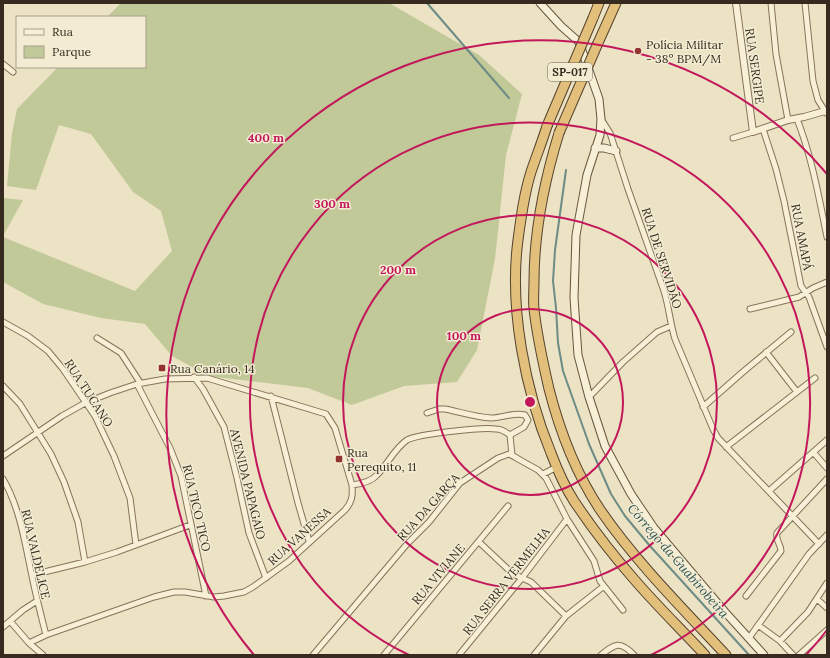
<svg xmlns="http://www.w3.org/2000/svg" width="830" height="658" viewBox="0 0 830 658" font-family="Lora,serif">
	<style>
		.green { fill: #c1c998 }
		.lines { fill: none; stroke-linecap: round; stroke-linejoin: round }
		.stream { stroke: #6d8c86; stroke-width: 2 }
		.minor-casing { stroke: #85745b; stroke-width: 7 }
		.tertiary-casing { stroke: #85745b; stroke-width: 8 }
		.secondary-casing { stroke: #67553e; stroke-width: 9 }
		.trunk-casing { stroke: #53422f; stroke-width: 11 }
		.minor { stroke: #f7efd6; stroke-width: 5 }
		.tertiary { stroke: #f7efd6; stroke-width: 6 }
		.secondary { stroke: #f7efd6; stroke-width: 7 }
		.trunk { stroke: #e2bf7a; stroke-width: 9 }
		.trunk-bridge-casing { stroke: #53422f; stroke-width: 11; stroke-linecap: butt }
		.trunk-bridge { stroke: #e2bf7a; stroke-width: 9 }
		.ring { fill: none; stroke: #c2185b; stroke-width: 2 }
		.poi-dot { fill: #91332e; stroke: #f3ecd3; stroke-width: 1.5 }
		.labels { text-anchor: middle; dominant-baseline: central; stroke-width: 3; stroke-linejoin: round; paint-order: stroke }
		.shield { fill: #f3ecd3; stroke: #6f6554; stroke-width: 1 }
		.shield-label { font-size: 11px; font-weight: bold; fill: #362b1e }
		.poi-label { font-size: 12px; fill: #362b1e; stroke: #f3ecd3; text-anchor: start }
		.street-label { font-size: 12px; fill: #362b1e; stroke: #f3ecd3 }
		.water-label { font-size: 13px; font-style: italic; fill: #2e5554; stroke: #f3ecd3 }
		.centre { fill: #c2185b; stroke: #f3ecd3; stroke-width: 2 }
		.ring-label { font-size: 12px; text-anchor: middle; font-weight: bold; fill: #c2185b; stroke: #f3ecd3; stroke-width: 3; stroke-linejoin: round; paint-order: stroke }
	</style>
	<rect width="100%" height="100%" fill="#ece2c4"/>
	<path class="green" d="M121,3h268l90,52 43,39 -16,61 -11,104 -18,91 -20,32 -53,4 -52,19 -44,-17 -100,-12 -36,-20 -27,-32 -44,-6 -58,-14 -40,-22v-45l132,54 37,-40 -11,-40 -28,-19 -42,-58 -32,-9 -23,65 -29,-4 5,-53 5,-24 41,-42h87v-50h-38z
		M3,198l20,2 -20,36z"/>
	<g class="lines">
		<path class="stream" d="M427,3l82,95
			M566,170l-11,80 -2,31 3,27 2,35 5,28 26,73 22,50 14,22 25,30 99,109"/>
		<defs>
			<path id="minor" d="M771,3l5,51 12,66
				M805,3l8,78 5,19 7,11
				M3,64l10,8
				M601,119l9,14 18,56 36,102c5,16 6,32 11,48l38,90 5,9 101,106
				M797,119c15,38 22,79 30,118
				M763,129l13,40 8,32 17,85 8,11 18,50
				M733,138l20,-6
				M750,309l49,-12 14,-9 14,-6
				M3,322l25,14 20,15 15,18 32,47 19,40 16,42 6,47
				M97,338l24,15 20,31
				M766,352l31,40
				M194,377l9,12 21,38 13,51 12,55 17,45
				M137,384l33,64 11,28 25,120
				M3,386l17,18 31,50 13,28 14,40 7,40
				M271,396l27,107 11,38
				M589,397l34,-35 34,-30 14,-6
				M703,407l41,-36 47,-39
				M427,413l12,-4h6c15,3 30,8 46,9 11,0 23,-6 34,-3l3,5 -4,7 -14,8
				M726,447l89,-69
				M813,452l14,16
				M3,456l59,-40 23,-13 25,-10 27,-9 28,-5 42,-1 119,36 9,14 17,57c1,11 0,17 -7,25l-56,51 -36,26 -9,5 -20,4 -10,1 -29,-5h-11l-20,5 -108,38 -17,8
				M543,474l14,-7
				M3,479c17,29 22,64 29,97 4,20 9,39 14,59
				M352,485c8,-1 19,-3 25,-10 11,-11 17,-26 30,-35 11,-6 75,-13 89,-11 5,0 10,3 14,6l2,20
				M769,491l58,-51
				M479,542l34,32 18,8 35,34
				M32,575l53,-13 32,-10 73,-27
				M746,596l35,-45c0,-7 -6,-11 -4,-18l50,-54
				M817,599l10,9
				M10,621l19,22 14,12
				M758,625l22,16 13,14
				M3,627l20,-17 14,-9
				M749,638l60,-84 18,-19
				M780,641l28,-29 19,-29
				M313,655l94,-111 22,-22 31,-39 38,-25 11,-4 6,3 5,3 18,10 8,8 21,41 27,42 6,20 23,29
				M384,655l124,-149
				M459,655l63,-77 45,-59
				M534,655l32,-39 38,-30
				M601,655c14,-11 19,-15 33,0
				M799,655l28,-25"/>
			<path id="tertiary" d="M736,3l17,129 35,-12 16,-3 21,-6 2,2"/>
			<path id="secondary" d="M540,3l21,23 18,16 20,57 2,20 -1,16 -13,40 -11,60 -2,63 4,57 11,42 16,49 26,48 23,34 71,84 39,43
				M595,148h9l12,3"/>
			<path id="trunk" d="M593,18l6,-15
				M598,43l18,-40
				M547,126c-5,16 -11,31 -16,46 -7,22 -10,45 -13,68 -9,68 7,150 33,213 6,16 14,34 23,48 18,27 38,53 59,77 23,27 48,51 72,77
				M559,133c-15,49 -25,97 -25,149 0,9 -1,18 0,27 3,27 9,54 15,80 11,43 27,85 52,122 35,51 83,99 125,144"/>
		</defs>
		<use href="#minor" class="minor-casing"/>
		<use href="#tertiary" class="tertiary-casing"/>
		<use href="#secondary" class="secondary-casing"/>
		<use href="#trunk" class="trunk-casing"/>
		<use href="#minor" class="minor"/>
		<use href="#tertiary" class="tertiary"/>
		<use href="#secondary" class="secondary"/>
		<use href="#trunk" class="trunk"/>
		<defs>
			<path id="trunk-bridge" d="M547,126l46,-108
				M559,133l39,-90"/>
		</defs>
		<use href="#trunk-bridge" class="trunk-bridge-casing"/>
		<use href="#trunk-bridge" class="trunk-bridge"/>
	</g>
	<g class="ring">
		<circle cx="530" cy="402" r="93"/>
		<circle cx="530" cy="402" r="187"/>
		<path d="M409 655A280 280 0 1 1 651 655"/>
		<path d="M827 630A374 374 0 0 1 806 655M254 655A374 374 0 1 1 827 174"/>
	</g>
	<g class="poi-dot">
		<circle cx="638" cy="51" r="4"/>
		<rect x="158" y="364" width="8" height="8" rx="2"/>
		<rect x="335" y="455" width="8" height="8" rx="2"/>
	</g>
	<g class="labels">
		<rect class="shield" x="548" y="63" width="44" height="18" rx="3"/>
		<g class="shield-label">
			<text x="570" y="72">SP-017</text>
		</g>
		<g class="poi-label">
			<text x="646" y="44">Polícia Militar<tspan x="646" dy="14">- 38º BPM/M</tspan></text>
			<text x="170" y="368">Rua Canário, 14</text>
			<text x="347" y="452">Rua<tspan x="347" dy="14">Perequito, 11</tspan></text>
		</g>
		<g class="street-label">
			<text transform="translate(755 66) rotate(82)">RUA SERGIPE</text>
			<text transform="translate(802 237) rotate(79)">RUA AMAPÁ</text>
			<text transform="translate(662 258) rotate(72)">RUA DE SERVIDÃO</text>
			<text transform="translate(89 393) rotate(57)">RUA TUCANO</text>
			<text transform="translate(248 484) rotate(76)">AVENIDA PAPAGAIO</text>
			<text transform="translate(428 507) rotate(-48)">RUA DA GARÇA</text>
			<text transform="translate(197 508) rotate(77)">RUA TICO TICO</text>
			<text transform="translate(299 536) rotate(-42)">RUA VANESSA</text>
			<text transform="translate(36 554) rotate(77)">RUA VALDELICE</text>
			<text transform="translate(438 574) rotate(-50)">RUA VIVIANE</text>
			<text transform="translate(506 581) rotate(-52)">RUA SERRA VERMELHA</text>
		</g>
		<g class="water-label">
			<text transform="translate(678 561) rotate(49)">Córrego da Guabirobeira</text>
		</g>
	</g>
	<circle cx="530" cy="402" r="6" class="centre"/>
	<g class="ring-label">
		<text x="266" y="142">400 m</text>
		<text x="332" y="208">300 m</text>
		<text x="398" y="274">200 m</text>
		<text x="464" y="340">100 m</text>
	</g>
	<rect width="830" height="658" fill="none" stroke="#362b1e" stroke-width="8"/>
	<rect x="16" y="16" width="130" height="52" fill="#f3ecd3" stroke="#a79f8b"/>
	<rect x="24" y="29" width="20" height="6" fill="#f7efd6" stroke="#a79f8b"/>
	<text x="52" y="36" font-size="12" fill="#362b1e">Rua</text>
	<rect x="24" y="46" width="20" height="12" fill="#c1c998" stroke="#a79f8b"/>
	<text x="52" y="56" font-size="12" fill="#362b1e">Parque</text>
</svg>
